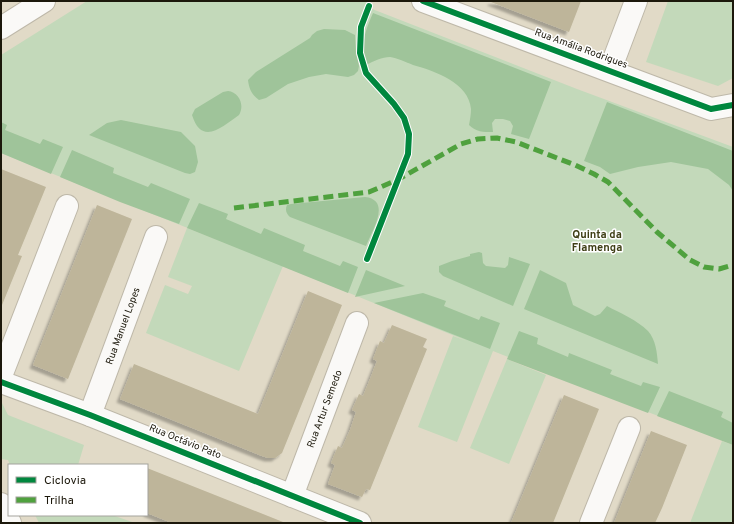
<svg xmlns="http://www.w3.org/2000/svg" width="734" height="524" viewBox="0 0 734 524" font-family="Overpass,sans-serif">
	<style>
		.green { fill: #c3d9ba }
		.forest { fill: #9fc49a }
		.building { fill: #beb59a; filter: url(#shadow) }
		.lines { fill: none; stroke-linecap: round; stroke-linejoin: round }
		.street-casing { stroke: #beb8a9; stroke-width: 24 }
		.secondary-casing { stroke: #beb8a9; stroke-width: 24 }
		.street { stroke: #faf9f7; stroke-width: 22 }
		.secondary { stroke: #faf9f7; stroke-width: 22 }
		.quiet { stroke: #4fa13e; stroke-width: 5; stroke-dasharray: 10 5; stroke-linecap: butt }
		.cycleway-casing { stroke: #fff; stroke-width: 8 }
		.cycleway { stroke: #00873e; stroke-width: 6 }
		.labels { text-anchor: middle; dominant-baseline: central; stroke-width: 3; stroke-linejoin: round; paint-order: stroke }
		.street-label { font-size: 10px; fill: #1c180b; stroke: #fff }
		.neighbourhood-label { font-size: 11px; font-weight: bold; fill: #3e3e15; stroke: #fff }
	</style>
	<defs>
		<filter id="shadow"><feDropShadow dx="-3.5" dy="3.5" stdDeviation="1" flood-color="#0004"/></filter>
	</defs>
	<rect width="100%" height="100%" fill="#e1dac7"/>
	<path class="green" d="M87,1h282l-2,6 210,82 156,58v297l-80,-30 -160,-63 -36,91 -39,-15 35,-91 14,5 -184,-75 -44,105 -93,-38 19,-48 23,9 4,-8 -24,-9 19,-49 75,30 -261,-105v-98z
		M668,1h65v77l-15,8 -72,-24z
		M507,359l39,16 -37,89 -39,-16z
		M1,401l7,14 76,30 -6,20h-68l-2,-5 -7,-1z
		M722,441l11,4v78h-43z
		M35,515h77l23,8h-96z"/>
	<path class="forest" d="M373,13l178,69 -22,57 -18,-5 2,-8 -3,-5 -7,-2h-8l-3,4 1,9c-10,0 -17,0 -24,-7 1,-5 2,-11 2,-16 -2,-26 -36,-38 -58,-44 -7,-3 -16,-7 -23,-8 -8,0 -16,4 -24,8 -5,-23 -2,-31 7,-52z
		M324,29l21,1 10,5 1,17 3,14 -1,5 -4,4 -6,2 -22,-3 -17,3 -21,7 -22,14 -7,2c-7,-5 -10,-11 -11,-20l8,-8 54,-34 2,-3 5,-4z
		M228,91c11,1 17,14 11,24 -16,11 -37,32 -47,0l3,-6 28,-17z
		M607,102l126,49v40l-4,-6 -21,-16 -37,-7 -33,5 -28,7 -10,-7 -16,-6z
		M121,120l60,12 14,14 3,16 -3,10 -5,2 -5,-1 -96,-38 18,-12z
		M1,122l6,3 -2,5 35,14 3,-5 20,8 -12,27 -50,-21z
		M72,150l42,18 -1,5 35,14 3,-4 39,16 -11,25 -59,-22 -60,-25z
		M365,197c27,3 7,34 1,49l-76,-29c-4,-4 -5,-7 -3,-12l4,-1z
		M199,203l29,11 -2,5 35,15 3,-6 41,17 -2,6 37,15 3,-5 15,6 -10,26 -161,-65z
		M479,252l3,1 1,10 3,3 19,2 3,-3 1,-8 21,7 -17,42 -70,-30 -4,-4v-6l13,-5 18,-5v-2z
		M366,270l39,16 -50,11z
		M540,270l26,13 7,22 22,11 5,-2 7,-8c13,7 30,14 41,25 8,9 9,22 10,33l-134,-55z
		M423,293l23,8 -2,5 35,14 2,-4 19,7 -10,26 -116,-46z
		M519,331l19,7 -1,6 31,13 1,-4 43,17 -2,4 31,12 2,-4 17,5 -12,26 -141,-54z
		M669,391l54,21 -2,5 12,6v22l-76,-29z"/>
	<path class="building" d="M491,1h90l-12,31 -78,-30z
		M1,169l45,18 -28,68 4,1 -20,49z
		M97,205l35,14 -64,160 -35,-14z
		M308,291l34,14 -60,148 -7,5h-7l-6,-2 -142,-57 14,-35 124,50z
		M392,325l35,14 -4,8 4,2 -57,141 -4,-1 -4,8 -34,-13 7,-19 -4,-2 7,-17 4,2 8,-18 6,-18 -4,-2 7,-16 4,2 7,-17 7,-18 -4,-2 7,-18 4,2z
		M564,395l35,14 -46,114h-42z
		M651,431l36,14 -25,63 -7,15h-41z
		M147,468l136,54 -1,1h-110l-25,-10z"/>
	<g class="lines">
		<defs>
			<g id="street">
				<path d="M423,1l288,108 22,-4"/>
				<path d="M1,28l43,-27"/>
				<path d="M610,70l26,-69"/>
				<path d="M1,376l66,-170"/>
				<path d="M1,382l89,33 270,108"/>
				<path id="s1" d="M90,415l66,-178"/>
				<path id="s2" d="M292,496l65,-173"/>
				<path d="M591,523l38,-95"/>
			</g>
			<path id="secondary" d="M1,504l9,19"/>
		</defs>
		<use href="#street" class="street-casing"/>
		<use href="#secondary" class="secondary-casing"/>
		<use href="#street" class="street"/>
		<use href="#secondary" class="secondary"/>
		<path class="quiet" d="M234,208l135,-16 28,-12 64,-36 17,-5 19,-1 19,4 59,23 19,9 14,8 49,50 33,28 14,7 15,2 14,-4"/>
		<defs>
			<path id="cycleway" d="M423,1l288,108 22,-4
				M367,259l41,-105 1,-20 -5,-16 -10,-14 -28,-31 -6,-20 1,-26 8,-21
				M1,382l89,33 270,108"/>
		</defs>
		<use href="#cycleway" class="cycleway-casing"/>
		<use href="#cycleway" class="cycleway"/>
	</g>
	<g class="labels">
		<g class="street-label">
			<text transform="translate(581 49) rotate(20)">Rua Amália Rodrigues</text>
			<text stroke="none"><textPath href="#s1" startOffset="95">Rua Manuel Lopes</textPath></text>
			<text stroke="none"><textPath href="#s2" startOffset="93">Rua Artur Semedo</textPath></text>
			<text transform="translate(185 442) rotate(22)">Rua Octávio Pato</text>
		</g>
		<g class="neighbourhood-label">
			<text x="597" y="235">Quinta da<tspan x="597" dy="13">Flamenga</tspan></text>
		</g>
	</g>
	<rect width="734" height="524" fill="none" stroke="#1c180b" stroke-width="4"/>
	<rect x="8" y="464" width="140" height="52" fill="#ffffff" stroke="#a4a39d"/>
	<rect x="16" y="477" width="20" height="6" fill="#00873e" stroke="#a4a39d"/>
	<text x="44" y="484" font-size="12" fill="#1c180b">Ciclovia</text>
	<rect x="16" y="497" width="20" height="6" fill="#4fa13e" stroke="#a4a39d"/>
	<text x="44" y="504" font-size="12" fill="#1c180b">Trilha</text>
</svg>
